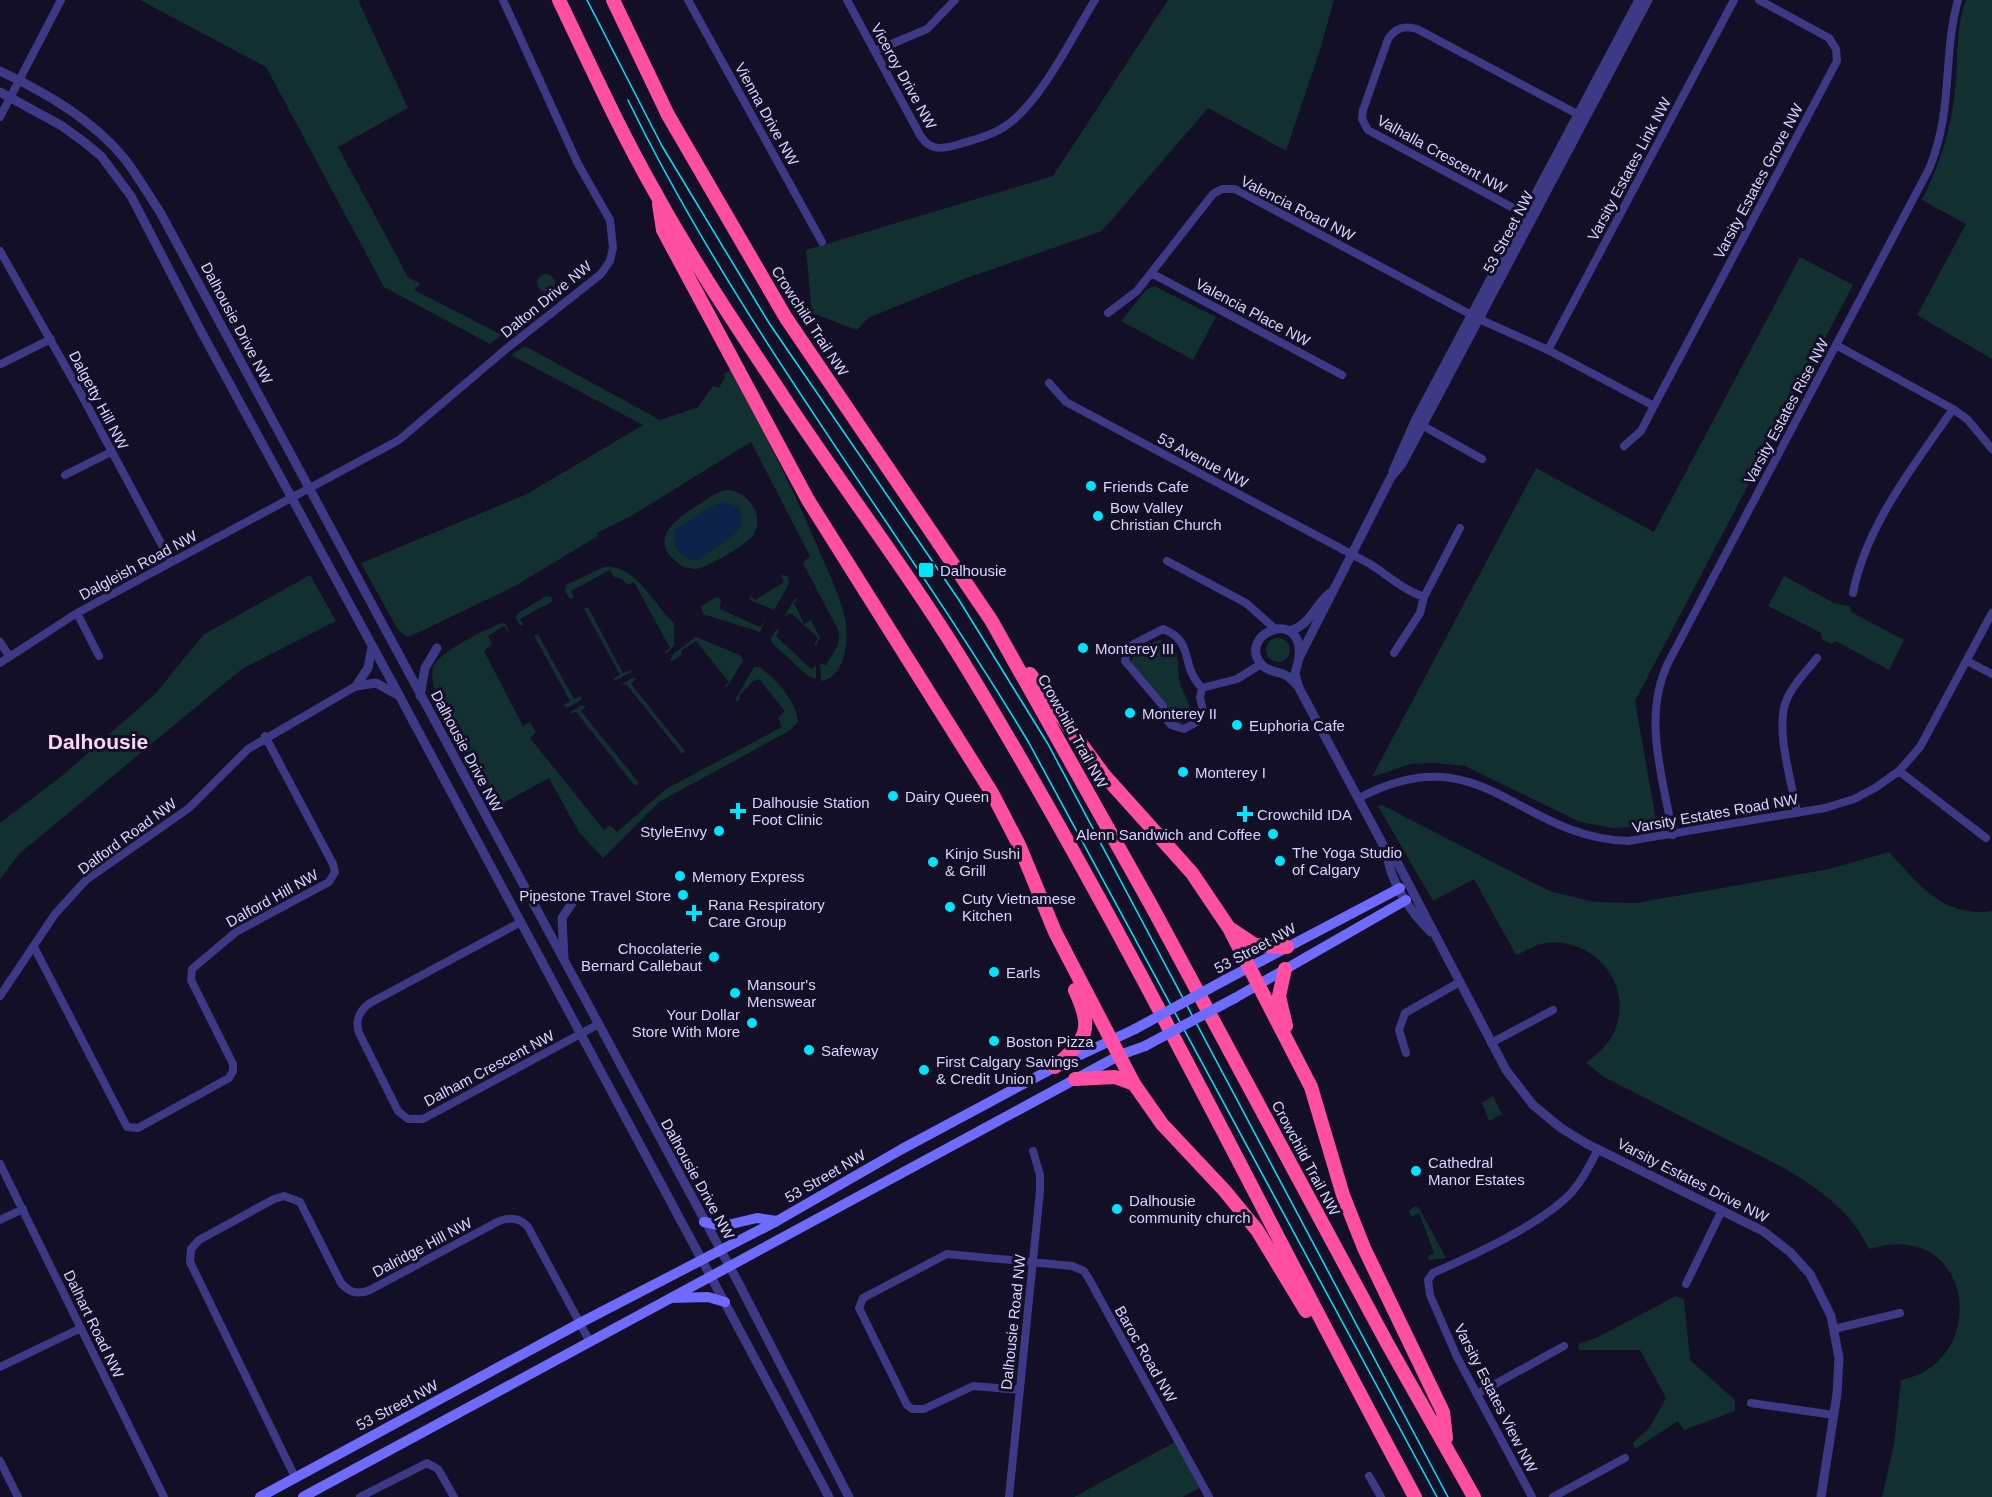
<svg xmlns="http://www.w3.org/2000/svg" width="1992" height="1497" viewBox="0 0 1992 1497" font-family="Helvetica,sans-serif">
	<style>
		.green { fill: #12302f; fill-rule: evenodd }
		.water { fill: #0c2248 }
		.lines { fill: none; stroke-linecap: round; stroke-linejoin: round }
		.minor { stroke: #3d3a85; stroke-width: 8 }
		.tertiary { stroke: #3d3a85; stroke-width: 9 }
		.secondary { stroke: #6f6bff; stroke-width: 10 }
		.motorway { stroke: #ff4fa3; stroke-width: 14 }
		.tram { stroke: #00e5ff; stroke-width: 1.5 }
		.secondary-bridge { stroke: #6f6bff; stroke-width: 10 }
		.poi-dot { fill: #00e5ff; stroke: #130f26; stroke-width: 2 }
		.labels { text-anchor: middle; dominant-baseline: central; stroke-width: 6; stroke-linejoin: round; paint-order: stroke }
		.street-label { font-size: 15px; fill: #d9d4ff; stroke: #130f26 }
		.poi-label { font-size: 15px; fill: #d9d4ff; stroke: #130f26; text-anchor: start }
		.district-label { font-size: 21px; font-weight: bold; fill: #ffd6f0; stroke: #130f26 }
	</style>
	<rect width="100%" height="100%" fill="#130f26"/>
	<path class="green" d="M140,0h218l50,108 -70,39 70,130 13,7 -7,6 88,45 -12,9 -106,-57 -118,-220z
		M1168,0h166l-15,53 -33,98 -78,-43 -106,123 -138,48 -96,39 -11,12 -45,-17 -6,-63 247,-74z
		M1966,0h26v359l-75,-44 49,-91 -44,-24c20,-40 31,-77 34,-121 2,-27 0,-53 10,-79z
		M1800,257l53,28 -218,416 21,119 -7,6 -36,2 -33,-6 -115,-56 -31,-3 -23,1 -39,13 164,-309 118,64z
		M537 283a9 9 0 1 1 18 0a9 9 0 1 1-18 0Z
		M1154,286l62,31 -23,43 -72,-39 25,-31z
		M525,346l135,74 38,-13 15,-21 6,2 6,-11 -1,-3 6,-4c30,52 60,113 86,173 10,25 24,50 29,76 4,21 1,58 -24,62l-1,-17 6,1 12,-20 1,-13 -36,-69 7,-7 -59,-114 -120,74 -34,17 1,3 -83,50 -100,48 -8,3 -9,-7 -37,-67 166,-69 116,-69 -132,-70z
		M727,490c20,1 38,24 27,44 -6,10 -40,29 -51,33 -6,3 -12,2 -19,0 -39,-24 -12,-46 14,-62 9,-6 18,-13 29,-15zM674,530l40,18 -17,12 -9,-2 -13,-12z
		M604,567c31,-4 50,38 70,56v22l-6,8 -4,-1 6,-4 -36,-66 -6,3 -6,-6 -8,-2 -4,-7 -39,21 3,7 -4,1 -5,-8 1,-6z
		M310,575l26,46 -94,48 -222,184 -20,26v-56l63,-48 93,-82 47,-58z
		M781,575l7,1 1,8 -15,26 -24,-10v-5l5,5 29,-18z
		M1784,576l52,28 14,2 1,6 53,28 -15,30 -53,-29 -5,3 -9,-5 -1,-6 -53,-27z
		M546,596l5,1 2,4 -33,18 3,6h-3l-4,-7 2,-5z
		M717,597l4,3 -1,9 40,18 5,-6 -5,11 -57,-18 -2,-8z
		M799,598l-5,5 10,21 7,-4 9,18 -4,7 -2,-1 4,-6 -27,-25 -7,4 10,-17z
		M588,607l35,66 8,-3 1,2 -18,9v-3l6,-3 -36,-66z
		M501,623l5,1 3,9 -5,-7 -16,10 4,8 -8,7 39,75 7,-4 6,10 -6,6 74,92 6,-5 7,7 49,-43 116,-62 -4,-9 7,-7 -26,-32 -7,3 -13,14 1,2 -3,4 -2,-2 19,-33h6c16,13 37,34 38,55l-9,9 -130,71 -56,56 -24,-26 -30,-54 -53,29c-14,-27 -75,-115 -62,-142 8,-15 51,-35 67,-42z
		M780,629l-4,7 35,33 5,-4v14l-8,-3 -36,-33 -1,-5 5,-8z
		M538,634l36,65 6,-3 2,3 -14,9 -5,-3 7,-4 -36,-65z
		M696,637l44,18 3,6 -16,26h-3l5,-5 -33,-41 -15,10v4l-8,6 -3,-1 4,-7z
		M1266 650a12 12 0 1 1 24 0a12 12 0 1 1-24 0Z
		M1159,640c6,1 13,4 16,10 4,8 3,20 4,29 3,14 16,28 9,42l-13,4 -44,-63c5,-14 16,-17 28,-22z
		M631,678h6l-6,6 54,67 -3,3 -56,-70 -7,3z
		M581,705l5,1 -5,5 58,72 -4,3 -59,-74 -8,2z
		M1382,805l153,79 18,8 41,10 42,1 193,-34 60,-17c29,32 55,66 103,59v586h-110l12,-53 7,-64c91,-18 73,-164 -32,-131 -27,-59 -101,-89 -155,-116 -37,-19 -73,-37 -110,-56l-18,-14c14,-11 26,-21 31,-39 14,-46 -29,-90 -76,-80 -8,2 -17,8 -25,11l-42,-76 -41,22 -55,-95z
		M1493,1096l9,18 -13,7 -7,-18z
		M1415,1206l4,2 27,50 -17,2 -1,-4 6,-3 -15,-40 -8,4 -2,-6z
		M1676,1296l8,3 6,61 45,40v11l-51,19 -6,-9 -43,28 -2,-6 17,-16 16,-29 -26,-48h-61l-1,-6 18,-6z
		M1175,1442l24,46 -16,9h-109z"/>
	<path class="water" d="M726,502l12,5 5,9 -5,16 -41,28c-16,0 -25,-14 -23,-30l44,-27z"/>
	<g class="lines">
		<path class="minor" d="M688,0l134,242
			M847,0l73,135c10,17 23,14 40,9 16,-5 33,-9 47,-19 35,-25 65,-88 88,-125
			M875,51l52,-22 28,-29
			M0,117l61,-117
			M1530,217l-162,-87 -6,-11 1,-9 25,-71c7,-11 16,-14 29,-10l164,87
			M0,251l81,143 90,168
			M1151,273l191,102
			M1108,313l29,-22 76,-97 9,-5h13l244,130 69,31 106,56 183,-345 -1,-12 -7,-11 -70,-38
			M1836,345l117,64 14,10 25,30
			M1548,350l186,-350
			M1,364l50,-25
			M1049,383l17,19 304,162c18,11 33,26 54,33
			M1418,423l64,36
			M1624,446l17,-15 13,-25
			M65,475l46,-23
			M1167,561l79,42 28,25
			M1853,593c13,-68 62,-129 100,-184
			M77,613l22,43
			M1163,629c33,13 16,36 39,59l-2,9 3,14 -8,12 -11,6 -13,-4 -7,-9 -1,-10 -38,-45 3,-14z
			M0,642l9,14
			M1394,653l26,-40 4,-16 36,-69
			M1967,661l25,13
			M0,663l77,-50 322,-173 107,-91 95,-75 9,-13 3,-13 -3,-28 -32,-56 -75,-164
			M1202,688l35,-9 24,-15
			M1899,771l87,67
			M1359,798c123,-65 157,39 269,43l197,-33 29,-9 21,-11 24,-17 21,-24 72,-134
			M1797,813c-5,-31 -23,-86 -10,-114 6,-15 20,-28 30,-41
			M1673,835c-10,-57 -31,-117 -5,-172l261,-494c25,-60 13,-111 29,-169
			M521,922l-151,81c-11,8 -15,17 -11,30l39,78 10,8h15l174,-94
			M34,947l93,180 11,1 91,-50 4,-7v-7l-42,-84 1,-11 44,-37 93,-50 6,-10 -2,-8 -68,-128
			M0,996l55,-82 31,-34 103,-72 59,-59 108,-63
			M1491,1043l62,-33
			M1406,1053l-7,-23 6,-17 53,-30
			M0,1164l164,333
			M0,1220l23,-11
			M1686,1284l36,-74
			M1834,1329l66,-16
			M0,1367l81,-39
			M1020,1390l-47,-4 -49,23h-12l-5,-4 -48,-97 4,-10 84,-44 125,12 12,5 5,8 120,218
			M1477,1394l87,-48
			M1751,1403l83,12
			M0,1461l18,36
			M1369,1476l12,21
			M295,1477l-105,-215 1,-13 8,-9 75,-41 10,-3 16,6 41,81c9,10 17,12 29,7l129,-69c11,-4 22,-3 29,6l62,115
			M360,1497l67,-34 11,6 16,28
			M1009,1497l31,-306v-16l-7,-24
			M1532,1497l-75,-140 -27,-62 -2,-15 5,-7c41,-18 109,-49 139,-81 11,-13 19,-28 26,-43
			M1553,1497l72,-39"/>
		<path class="tertiary" d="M0,71c45,21 92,48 124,87 13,17 24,36 36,54l578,1070 111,215
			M0,92l62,34 22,16 17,14 30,40 71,137 190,349 437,815
			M1393,471l22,-50 224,-421
			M1289,631c21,-5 25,-25 41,-38
			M356,686l20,-3 22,12
			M356,686l12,-18 4,-21
			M1298,686c-4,-3 -7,-8 -11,-10 -8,-5 -19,-4 -25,-11 -27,-30 41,-59 37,-9
			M420,696l5,-28 12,-20
			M1387,852l7,4 112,214 27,35 28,23 26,16 176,87 27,21 20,22 21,42 8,42 -2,36 -16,103
			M1431,932c-20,-19 -42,-51 -44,-80l-88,-164 -4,-14 4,-16 92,-181 11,-13 246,-464
			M564,959l-2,-41 12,-18"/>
		<path class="secondary" d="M1225,980l175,-92
			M1235,998l171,-98
			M704,1222l19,4 34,-8 20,3
			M671,1298l37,-1 17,5
			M260,1497l320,-174 197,-102 125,-72 153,-82 80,-38
			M303,1497l817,-442 25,-9"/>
		<path class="motorway" d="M559,0c31,65 61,131 97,194 40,73 88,143 134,213 61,91 128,179 184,273 160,265 294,545 441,817
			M613,0l55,115 118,203 205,302 160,285 236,438 87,154
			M659,204l4,26 145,270 184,293 27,52 36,87 79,152 28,40 62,66 33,40 49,81
			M1030,674l74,101 88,98 37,55 82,159 32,108 21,53 79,164 3,26
			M1231,929l24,16 32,2
			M1285,969l-6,27 7,30
			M1055,1067c31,-29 39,-35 20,-77
			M1075,1079l40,-2 19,7"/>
		<path class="tram" d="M587,0l75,146 107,177 190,277 89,144 400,753
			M628,100c111,228 271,426 401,643l408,754"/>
		<path class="secondary-bridge" d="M1135,1029l90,-49
			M1145,1046l90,-48"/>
	</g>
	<g class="poi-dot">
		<circle cx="1091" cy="486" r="6"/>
		<circle cx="1098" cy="516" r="6"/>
		<rect x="918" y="562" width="16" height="16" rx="3"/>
		<circle cx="1083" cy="648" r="6"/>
		<circle cx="1130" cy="713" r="6"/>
		<circle cx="1237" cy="725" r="6"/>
		<circle cx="1183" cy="772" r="6"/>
		<circle cx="893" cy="796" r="6"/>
		<path d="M735 802h6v6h6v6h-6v6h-6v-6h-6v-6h6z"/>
		<path d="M1242 805h6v6h6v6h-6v6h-6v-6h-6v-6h6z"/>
		<circle cx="719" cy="831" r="6"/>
		<circle cx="1273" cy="834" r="6"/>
		<circle cx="1280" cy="861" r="6"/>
		<circle cx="933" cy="862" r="6"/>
		<circle cx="680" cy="876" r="6"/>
		<circle cx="683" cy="895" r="6"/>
		<circle cx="950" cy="907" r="6"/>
		<path d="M691 904h6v6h6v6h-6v6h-6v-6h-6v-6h6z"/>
		<circle cx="714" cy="957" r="6"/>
		<circle cx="994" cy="972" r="6"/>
		<circle cx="735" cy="993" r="6"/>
		<circle cx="752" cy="1023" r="6"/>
		<circle cx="994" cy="1041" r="6"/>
		<circle cx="809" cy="1050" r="6"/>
		<circle cx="924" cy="1070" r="6"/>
		<circle cx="1416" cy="1171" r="6"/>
		<circle cx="1117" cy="1209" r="6"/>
	</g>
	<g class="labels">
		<g class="street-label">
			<text transform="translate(904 76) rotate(61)">Viceroy Drive NW</text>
			<text transform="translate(767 114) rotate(61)">Vienna Drive NW</text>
			<text transform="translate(1442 154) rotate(29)">Valhalla Crescent NW</text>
			<text transform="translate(1629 169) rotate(-62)">Varsity Estates Link NW</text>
			<text transform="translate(1758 181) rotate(-62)">Varsity Estates Grove NW</text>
			<text transform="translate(1298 208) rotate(27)">Valencia Road NW</text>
			<text transform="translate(1508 232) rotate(-62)">53 Street NW</text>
			<text transform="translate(546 299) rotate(-39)">Dalton Drive NW</text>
			<text transform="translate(1253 312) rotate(28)">Valencia Place NW</text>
			<text transform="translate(810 321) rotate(57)">Crowchild Trail NW</text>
			<text transform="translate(237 323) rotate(62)">Dalhousie Drive NW</text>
			<text transform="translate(99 400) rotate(62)">Dalgetty Hill NW</text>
			<text transform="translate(1786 411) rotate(-62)">Varsity Estates Rise NW</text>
			<text transform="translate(1203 460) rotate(28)">53 Avenue NW</text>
			<text transform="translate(138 565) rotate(-28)">Dalgleish Road NW</text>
			<text transform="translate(1073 731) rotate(61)">Crowchild Trail NW</text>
			<text transform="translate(467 751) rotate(62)">Dalhousie Drive NW</text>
			<text transform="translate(1715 813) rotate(-10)">Varsity Estates Road NW</text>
			<text transform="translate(127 836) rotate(-36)">Dalford Road NW</text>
			<text transform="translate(272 898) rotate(-29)">Dalford Hill NW</text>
			<text transform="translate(1255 948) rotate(-28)">53 Street NW</text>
			<text transform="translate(489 1068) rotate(-28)">Dalham Crescent NW</text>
			<text transform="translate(1306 1158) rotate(62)">Crowchild Trail NW</text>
			<text transform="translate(825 1176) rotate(-30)">53 Street NW</text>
			<text transform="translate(698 1179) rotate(61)">Dalhousie Drive NW</text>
			<text transform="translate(1693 1180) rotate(27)">Varsity Estates Drive NW</text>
			<text transform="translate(422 1247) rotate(-28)">Dalridge Hill NW</text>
			<text transform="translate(1013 1322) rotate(-84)">Dalhousie Road NW</text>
			<text transform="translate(94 1324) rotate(64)">Dalhart Road NW</text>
			<text transform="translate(1146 1354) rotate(60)">Baroc Road NW</text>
			<text transform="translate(1496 1398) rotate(63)">Varsity Estates View NW</text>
			<text transform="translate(397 1405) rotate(-28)">53 Street NW</text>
		</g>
		<g class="poi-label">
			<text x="1103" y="486">Friends Cafe</text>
			<text x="1110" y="507">Bow Valley<tspan x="1110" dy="17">Christian Church</tspan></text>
			<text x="940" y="570">Dalhousie</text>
			<text x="1095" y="648">Monterey III</text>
			<text x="1142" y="713">Monterey II</text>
			<text x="1249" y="725">Euphoria Cafe</text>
			<text x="1195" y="772">Monterey I</text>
			<text x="905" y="796">Dairy Queen</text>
			<text x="752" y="802">Dalhousie Station<tspan x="752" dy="17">Foot Clinic</tspan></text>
			<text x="1257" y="814">Crowchild IDA</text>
			<text x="707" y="831" text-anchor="end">StyleEnvy</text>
			<text x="1261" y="834" text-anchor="end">Alenn Sandwich and Coffee</text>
			<text x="1292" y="852">The Yoga Studio<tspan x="1292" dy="17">of Calgary</tspan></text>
			<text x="945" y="853">Kinjo Sushi<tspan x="945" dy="17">&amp; Grill</tspan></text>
			<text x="692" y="876">Memory Express</text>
			<text x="671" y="895" text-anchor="end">Pipestone Travel Store</text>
			<text x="962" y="898">Cuty Vietnamese<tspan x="962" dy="17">Kitchen</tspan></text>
			<text x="708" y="904">Rana Respiratory<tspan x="708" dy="17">Care Group</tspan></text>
			<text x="702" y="948" text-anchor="end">Chocolaterie<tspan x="702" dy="17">Bernard Callebaut</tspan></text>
			<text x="1006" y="972">Earls</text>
			<text x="747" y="984">Mansour's<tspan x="747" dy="17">Menswear</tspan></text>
			<text x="740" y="1014" text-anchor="end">Your Dollar<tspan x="740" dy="17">Store With More</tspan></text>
			<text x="1006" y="1041">Boston Pizza</text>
			<text x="821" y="1050">Safeway</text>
			<text x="936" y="1061">First Calgary Savings<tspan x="936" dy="17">&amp; Credit Union</tspan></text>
			<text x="1428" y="1162">Cathedral<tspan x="1428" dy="17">Manor Estates</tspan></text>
			<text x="1129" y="1200">Dalhousie<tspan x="1129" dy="17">community church</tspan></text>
		</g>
		<g class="district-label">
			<text x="98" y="741">Dalhousie</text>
		</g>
	</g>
</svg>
